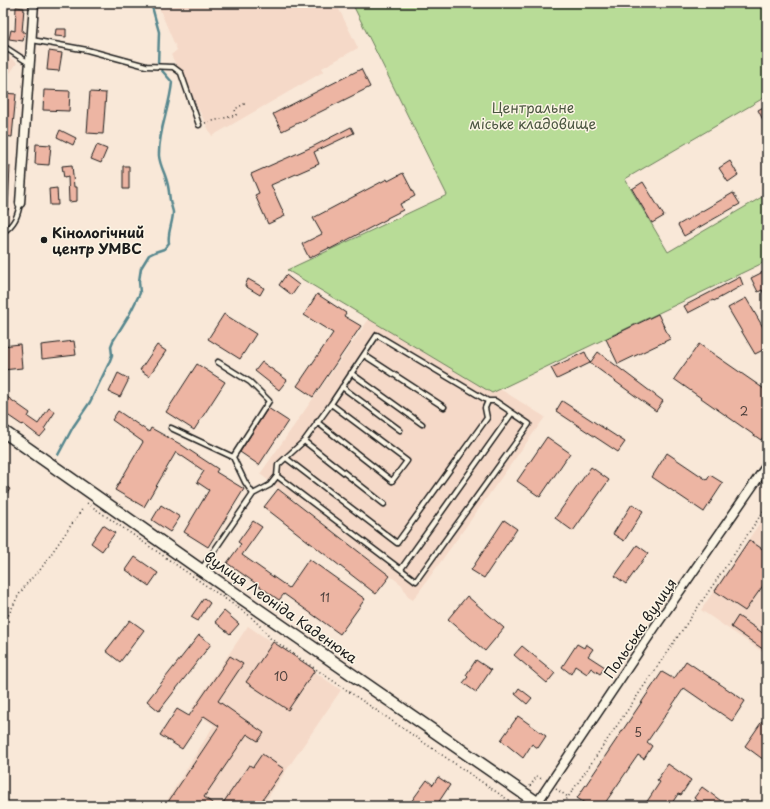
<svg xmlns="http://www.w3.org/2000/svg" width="770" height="809" viewBox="0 0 770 809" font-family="'Playpen Sans',sans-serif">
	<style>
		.built { fill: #f5d9c8 }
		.green { fill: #b8dc97; stroke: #6a7c5a }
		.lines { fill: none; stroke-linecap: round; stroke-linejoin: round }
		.stream { stroke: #57878e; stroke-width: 2.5 }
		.building { fill: #edb5a3; stroke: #1c1c1c }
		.lane-casing { stroke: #1c1c1c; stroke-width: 7 }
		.street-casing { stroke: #1c1c1c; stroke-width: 11 }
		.secondary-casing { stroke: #1c1c1c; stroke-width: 14 }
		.path { stroke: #1c1c1c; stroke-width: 1.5; stroke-dasharray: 1 3; stroke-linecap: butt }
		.lane { stroke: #fcf5e5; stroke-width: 4 }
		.street { stroke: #fcf5e5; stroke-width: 8 }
		.secondary { stroke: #fcf5e5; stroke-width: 11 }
		.poi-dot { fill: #1c1c1c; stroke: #fcf5e5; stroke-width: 1.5 }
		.labels { text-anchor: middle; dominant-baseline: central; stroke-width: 3; stroke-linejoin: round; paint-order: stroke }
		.number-label { font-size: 12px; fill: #50423e }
		.park-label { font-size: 14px; fill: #4b5641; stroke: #fcf5e5 }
		.poi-label { font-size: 14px; font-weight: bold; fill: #1c1c1c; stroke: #fcf5e5; text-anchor: start }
		.street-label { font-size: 14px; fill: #1c1c1c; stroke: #fcf5e5 }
	</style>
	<rect width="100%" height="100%" fill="#f9e8d8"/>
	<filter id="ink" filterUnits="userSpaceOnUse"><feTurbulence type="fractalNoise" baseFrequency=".025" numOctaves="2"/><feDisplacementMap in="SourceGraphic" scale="8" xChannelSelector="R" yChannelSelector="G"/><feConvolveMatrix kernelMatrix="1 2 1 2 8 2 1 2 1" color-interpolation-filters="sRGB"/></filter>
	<g filter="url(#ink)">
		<path class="built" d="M157,3h179l22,45 -36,20 1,4 -111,64 -41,-81 6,-5z
			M3,53l14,10 -14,20z
			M369,319l123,74 8,-4 45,28 -132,183 -5,-3 -6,-12 -142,-111z
			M767,512v143l-66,-45z
			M248,626l93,64 -79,116h-91l-5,-4 48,-77 -23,-15z"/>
		<path class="green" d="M352,3h415v93l-142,83 43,73 99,-58v67l-275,132 -205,-123 160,-75z"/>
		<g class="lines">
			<path class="stream" d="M58,455l15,-28 17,-25 19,-39 3,-8 -1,-9 2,-5 16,-26 11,-22 -1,-12 2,-13 8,-13 6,-3 9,-3 5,-6c-2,-10 4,-20 4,-31 -1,-4 -2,-7 -3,-12 -1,-6 -1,-12 -3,-18 -2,-9 -7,-16 -8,-26 -1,-25 11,-49 13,-74l-14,-16 1,-34 -8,-29"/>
		</g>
		<path class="building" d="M16,7l8,1 -2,24h3l-2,9 -14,-2 2,-9 4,1z
			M56,29h10v8l-11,-1z
			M49,51l13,2 -3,18 -12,-1z
			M361,69l9,18 -88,44 -9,-17z
			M44,90l26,1 -1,20 -26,-1z
			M90,92l16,1 -3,41 -16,-1z
			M3,93l13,1 -4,43 -9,-1z
			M767,105v23l-9,-18z
			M351,127l3,6 -40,19 5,12 -48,21 14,31 -17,8 -13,-29 4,-2 -8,-19 63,-28z
			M60,130l16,8 -3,7 -16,-8z
			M36,144l15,1 -2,20 -14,-1z
			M97,145l10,4 -6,14 -10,-4z
			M730,161l8,14 -10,7 -9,-14z
			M72,165l2,22h3v14l-8,1 -1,-25 -4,1 -2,-12z
			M3,166h7l-2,44h-5z
			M123,166h6v23h-6z
			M403,173l12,23 -15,8 3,6 -16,8v1l-57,30 -1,-1 -20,10 -7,-14 20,-10 -9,-16 74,-39 1,2z
			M643,182l21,34 -12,7 -20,-34z
			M57,188l1,17h-8l-1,-16z
			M733,193l7,11 -56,32 -6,-11z
			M767,270v30l-5,-10 -4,2 -7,-14z
			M286,275l13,10 -7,10 -13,-10z
			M740,277l3,8 -29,16 -1,-1 -25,13 -4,-7z
			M248,279l16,9 -4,7 -15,-9z
			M317,294l29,19 -2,3 17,10 -48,71 -16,-11 36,-53 -29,-18z
			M746,298l21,36v14l-12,6 -27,-46z
			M224,314l32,20 -16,25 -32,-20z
			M658,314l12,25 -52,25 -12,-25z
			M74,341l2,14 -34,4 -1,-14z
			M20,344l2,24 -19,2v-24z
			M699,344l68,47v40l-6,9 -87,-61z
			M157,345l9,6 -17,25 -9,-6z
			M585,352l5,11 -33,16 -6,-11z
			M598,352l65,49 -7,10 -66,-48z
			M262,362l25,18 -8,10 -24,-19z
			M197,364l28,18 -31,48 -28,-18z
			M118,373l11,6 -9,18 -11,-5z
			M3,394l27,19 -2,4 10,7 11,-16 6,4 -11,17 2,1 -6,7 -17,-13 -1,1 -19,-13z
			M562,401l63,41 -7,10 -62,-41z
			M268,408l20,13 -29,44 -19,-13z
			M118,411l31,21 2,-4 29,16 38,25 -2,3 28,17 -36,58 -24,-15 25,-42 -12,-8 7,-11 -28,-19 -32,55 -29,-17 28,-48 -31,-22z
			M547,437l23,16 -30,44 -23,-16z
			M667,453l40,27 3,-5 13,8 -19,29 -52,-35z
			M591,467l18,13 -36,51 -18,-13z
			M3,484l7,5 -7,11z
			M278,489l112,87 -14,18 -112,-87z
			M632,504l11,7 -19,30 -11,-7z
			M161,505l19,12 -10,15 -18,-12z
			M504,520l13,9 -33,49 -13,-8z
			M253,521l9,6 -20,28 47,33 20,-29 56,40 -25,35 -56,-40 -5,6 -52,-37 14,-19 -3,-2z
			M103,525l12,8 -13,18 -11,-8z
			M749,540l18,12v28l-22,31 -30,-20z
			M637,545l11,8 -22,31 -11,-8z
			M135,557l23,16 -9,13 -23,-16z
			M467,596l37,32 -19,23 -37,-32z
			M204,598l6,5 -12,18 -7,-4z
			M224,611l15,13 -9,10 -15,-12z
			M738,616l29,20v16l-36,-25z
			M130,620l14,10 -24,32 -14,-11z
			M199,635l12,9 -52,67 -12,-10z
			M273,642l42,28 -27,40 -42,-28z
			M577,644l7,4 2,-4 7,5 -5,7 17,11 -5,7 -9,-6 -4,6 -12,-8 -4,8 -9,-7z
			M522,646l33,27 -8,10 -33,-28z
			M230,656l13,8 -25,37 46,32 -6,8 -11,-7 -43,63 12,9h-42l-6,-4 51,-76 -15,-10 -22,33 -22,-14 17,-26 12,7z
			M476,660l15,10 -15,22 -13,-9 5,-6 -2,-2z
			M686,661l59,40 -13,20 -48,-33 -37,54 5,4 -8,13 -6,-4 -35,51h-14l-12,-8 85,-126 12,7z
			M519,688l13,10 -5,6 -12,-10z
			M767,714v41l-3,5 -19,-14z
			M518,716l28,20 -8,12 -6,-4 -9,14 -22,-18z
			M262,754l22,15 -26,37h-37l28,-41 4,2z
			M668,764l23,16 -10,15 -3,-1 -8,12h-26l16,-24 -3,-2z
			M438,777l12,8 -14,21h-28l19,-26 6,5z
			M702,787l26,19h-23l-11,-8z"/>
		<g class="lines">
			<defs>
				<path id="lane" d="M32,40l55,10 59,16 27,1 8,6 18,52
					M3,46l26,17
					M3,232c11,-7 15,-16 17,-29
					M364,355l80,52
					M218,362l32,20 19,19 -36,56
					M351,373l71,51
					M342,387l58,43
					M317,422l75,59 15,-20 -76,-57
					M171,428l62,29 12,25 8,12
					M304,441l80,63
					M286,458l111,85 90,-125 -2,-10 3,-7
					M401,569l111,-156
					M201,570l52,-76 17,-9 7,-9 1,-11 26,-24 27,-37 46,-69 111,66h7l34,23 -113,157 -139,-105"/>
				<path id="street" d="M20,203l14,-200
					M535,806l120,-179 112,-162"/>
				<path id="secondary" d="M3,431l198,139 341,236"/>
			</defs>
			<use href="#lane" class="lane-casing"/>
			<use href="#street" class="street-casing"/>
			<use href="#secondary" class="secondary-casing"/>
			<path class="path" d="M205,123l31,-8 -1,-6 11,-6
				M87,503l163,113 14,14 6,8 247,168
				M3,621l4,-3 11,-22 10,-14 12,-12 43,-62
				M530,786l7,-10 6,4
				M556,789l12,8
				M562,806l205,-300"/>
			<use href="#lane" class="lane"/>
			<use href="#street" class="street"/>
			<use href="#secondary" class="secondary"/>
		</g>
	</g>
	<circle class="poi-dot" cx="44" cy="240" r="4"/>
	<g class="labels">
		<g class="number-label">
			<text x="744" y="411">2</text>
			<text x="325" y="597">11</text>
			<text x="281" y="676">10</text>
			<text x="638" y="732">5</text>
		</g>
		<g class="park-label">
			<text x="533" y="107">Центральне<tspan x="533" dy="16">міське кладовище</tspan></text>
		</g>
		<g class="poi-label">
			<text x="52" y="232">Кінологічний<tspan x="52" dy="16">центр УМВС</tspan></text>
		</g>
		<g class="street-label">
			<text transform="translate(281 607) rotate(35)">вулиця Леоніда Каденюка</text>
			<text transform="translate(640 628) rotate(-56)">Польська вулиця</text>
		</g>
	</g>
	<rect width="770" height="809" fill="none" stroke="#fcf5e5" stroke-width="16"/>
	<rect x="8" y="8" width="754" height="793" fill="none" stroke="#1c1c1c" stroke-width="1.5" filter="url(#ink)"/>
</svg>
